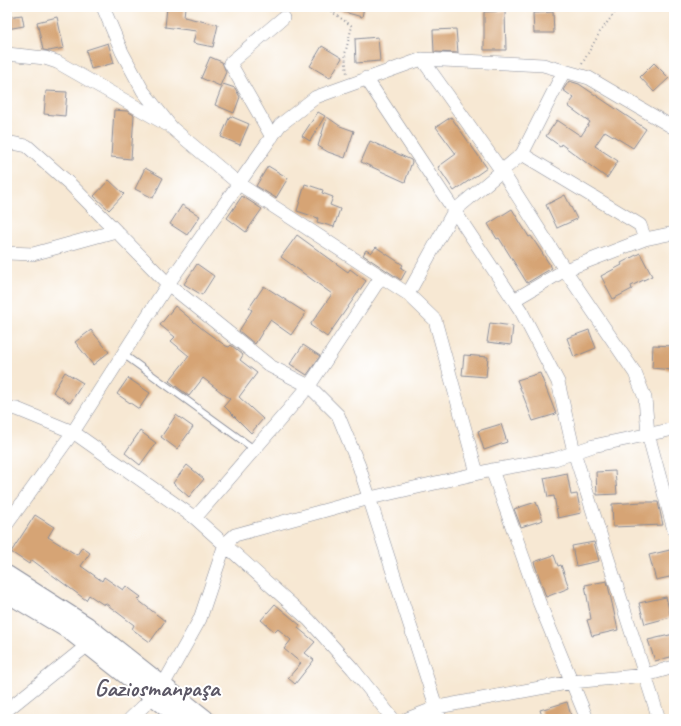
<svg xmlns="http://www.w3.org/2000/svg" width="681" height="726" viewBox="0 0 681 726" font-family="Caveat,sans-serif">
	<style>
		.building { fill: #d6a474 }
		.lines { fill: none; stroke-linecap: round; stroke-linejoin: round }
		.lane-casing { stroke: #898c98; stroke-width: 8 }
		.street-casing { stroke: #898c98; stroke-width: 14 }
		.secondary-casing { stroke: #898c98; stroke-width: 20 }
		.path { stroke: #898c98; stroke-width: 2; stroke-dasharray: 1 3; stroke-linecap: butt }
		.lane { stroke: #fff; stroke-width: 6 }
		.street { stroke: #fff; stroke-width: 13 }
		.secondary { stroke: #fff; stroke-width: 18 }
		.labels { text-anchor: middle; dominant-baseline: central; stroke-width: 4; stroke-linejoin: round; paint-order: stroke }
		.district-label { font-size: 24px; font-weight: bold; fill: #5c5866; stroke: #fff }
	</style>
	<rect width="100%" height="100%" fill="#fff"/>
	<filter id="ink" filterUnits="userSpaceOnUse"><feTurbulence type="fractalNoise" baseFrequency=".025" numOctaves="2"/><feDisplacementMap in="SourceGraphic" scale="8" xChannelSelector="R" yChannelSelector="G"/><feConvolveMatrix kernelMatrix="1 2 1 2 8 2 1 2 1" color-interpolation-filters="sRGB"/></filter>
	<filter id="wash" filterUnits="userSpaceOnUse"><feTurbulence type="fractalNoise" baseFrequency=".012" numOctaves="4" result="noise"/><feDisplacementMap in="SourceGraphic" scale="16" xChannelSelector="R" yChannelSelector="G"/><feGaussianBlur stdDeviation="0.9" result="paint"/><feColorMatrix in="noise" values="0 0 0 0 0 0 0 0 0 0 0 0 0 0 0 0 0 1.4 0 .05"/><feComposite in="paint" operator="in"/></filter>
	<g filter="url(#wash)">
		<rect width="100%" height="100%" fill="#f7e8d3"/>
		<g id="blocks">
			<path class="building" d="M167,7h18l-1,10 34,8 -5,22 -20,-4 3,-12 -31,-4z
				M337,7h27l-2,10 -25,-7z
				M505,11l1,39h-22v-38z
				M553,12l1,21h-20l-1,-20z
				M22,15l2,11 -17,3v-12z
				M57,17l7,31 -15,3 -6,-1 -6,-28z
				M456,29l2,24 -24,-1 -1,-22z
				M378,37l2,24 -24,2 -1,-24z
				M108,43l6,20 -23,6 -5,-19z
				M322,46l20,12 -12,20 -20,-12z
				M210,57l12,5 4,10 -6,14 -19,-8z
				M654,63l15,15 -15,14 -14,-15z
				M569,81l10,3 67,45 -13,19 -28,-17 -10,15 23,15 -11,17 -46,-34 -1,2 -14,-10 11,-16 24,16 9,-14 -22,-16 6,-8 -11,-8z
				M223,84l12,4 5,9 -6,16 -19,-8z
				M46,91l21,1 -2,24 -21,-2z
				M114,110l13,1 7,4 -3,44 -20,-2z
				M318,112l7,4 -15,25 -8,-5z
				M230,116l19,8 -9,21 -19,-8z
				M327,117l13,9 14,5 -9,27 -17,-6 -10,-6z
				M451,117l36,51 -33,23 -16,-24 18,-13 -20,-27z
				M370,141l41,19 1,2 -7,20 -44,-20z
				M268,166l20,12 -12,20 -20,-12z
				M145,168l18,10 -10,20 -18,-9z
				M109,180l15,14 -15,16 -15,-14z
				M305,184l18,6 -1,3 11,4 -3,8 10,4 -6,18 -17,-5 1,-4 -21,-7z
				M565,195l12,24 -20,9 -11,-23z
				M242,196l20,13 -16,23 -19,-14z
				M182,205l18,11 -13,19 -17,-11z
				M512,209l17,28 2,-1 21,32 -25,15 -28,-45 -2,1 -9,-15z
				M297,235l51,37 2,-3 16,12 -39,56 -17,-12 22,-31 -51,-37z
				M376,247l27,18 -2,3 5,3 -5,9 -38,-25 3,-5 5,3z
				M640,253l12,23 -21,10 1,3 -19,10 -12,-23 21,-11 -1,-2z
				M197,264l17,12 -12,19 -18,-11z
				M264,286l42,27 -15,22 -21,-15 -15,24 -16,-13 13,-21 -3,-2z
				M175,306l30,25 21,15 3,1 2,-2 12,10 -3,5 17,13 -18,24 24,22 -12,14 -27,-27 6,-7 -27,-21 -14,18 -20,-15 20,-25 -18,-15 4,-4 -15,-12z
				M490,323l23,3 -2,19 -24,-3z
				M91,330l18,22 -16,13 -18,-23z
				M589,330l7,18 -22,9 -7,-19z
				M303,345l17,11 -13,19 -17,-11z
				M653,345l20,1 -1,24 -20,-2z
				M464,355l24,2 -2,20 -24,-2z
				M65,372l18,11 -13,20 -17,-11z
				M540,373l16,41 -23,7 -16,-41z
				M128,378l22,15 -11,16 -22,-15z
				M176,415l17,12 -16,22 -16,-12z
				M501,424l6,18 -23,8 -6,-19z
				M140,431l16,12 -16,22 -15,-12z
				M187,465l17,14 -15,18 -16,-14z
				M615,471l2,23 -20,1 -1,-23z
				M567,473l4,22 6,-1 4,19 -23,5 -4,-22 -6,1 -4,-19z
				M536,502l7,18 -22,7 -7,-18z
				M642,502h16l5,23 -50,2 -1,-23z
				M35,515l19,12 -6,10 29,18 5,-8 8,6 -9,13 21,15 2,-4 19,13 3,-4 15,11 -3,3 27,21 -15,21 -18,-13 2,-4 -29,-22 -1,2 -15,-10 -3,5 -54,-40 -3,4 -18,-12z
				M594,542l5,19 -23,5 -4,-20z
				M674,549v27l-18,4 -7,-25z
				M554,555l4,11 3,-1 8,23 -23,9 -12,-35z
				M607,581l11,49 -26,6 -5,-16 4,-1 -6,-34z
				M666,597l5,20 -26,7 -6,-21z
				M275,604l25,21 -2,3 17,14 -10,11 9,7 -19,24 -7,-6 13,-15 -17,-14 7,-9 -13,-11 -3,3 -14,-12z
				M674,634v22l-19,5 -7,-21z
				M567,702l5,17h-29l-3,-9z"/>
		</g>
	</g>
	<g filter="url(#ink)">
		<use href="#blocks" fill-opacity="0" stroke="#898c98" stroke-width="1"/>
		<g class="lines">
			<defs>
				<path id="lane" d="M123,354l131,95"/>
				<path id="street" d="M103,7l19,45 21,39 29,37 67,56 169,110
					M7,54l38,4 12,4 109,62
					M422,59l79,111 64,100 70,103 10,25 3,36 26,96
					M366,78l155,233 37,71 16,70 85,267
					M272,137l-42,-74 53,-45
					M7,142l20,4 44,39 97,99 102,82 39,20 29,29 21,51 81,253
					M522,154l42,-83
					M7,253l26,1 83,-23
					M514,300l51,-30 80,-31 29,-6
					M7,408l10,1 56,23 122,86 114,102 44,49 40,50
					M492,470l47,132 48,117
					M477,473l-42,-153 -27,-26 46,-83 68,-57 118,71 5,14
					M195,518l114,-132 72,-109
					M7,524l66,-92 95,-148 112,-159 36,-28 106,-38 121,6 46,13 85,50
					M163,685l37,-66 25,-75 10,-9 135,-37 122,-28 63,-11 38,-13 81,-17
					M7,710l82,-66
					M130,719l24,-23
					M407,719l31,-12 134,-25 74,-7 28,-8"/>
				<path id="secondary" d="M7,575l80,51 118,93
					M7,593l62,37 113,89"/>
			</defs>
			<use href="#lane" class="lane-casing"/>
			<use href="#street" class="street-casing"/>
			<use href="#secondary" class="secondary-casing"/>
			<path class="path" d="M333,7l-1,5 20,14 -7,28 2,20
				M582,64l18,-32 19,-25"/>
			<use href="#lane" class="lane"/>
			<use href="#street" class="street"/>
			<use href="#secondary" class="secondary"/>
		</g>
	</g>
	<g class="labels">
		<g class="district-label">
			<text x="157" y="688">Gaziosmanpaşa</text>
		</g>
	</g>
	<rect width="681" height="726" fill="none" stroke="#fff" stroke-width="24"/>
</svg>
